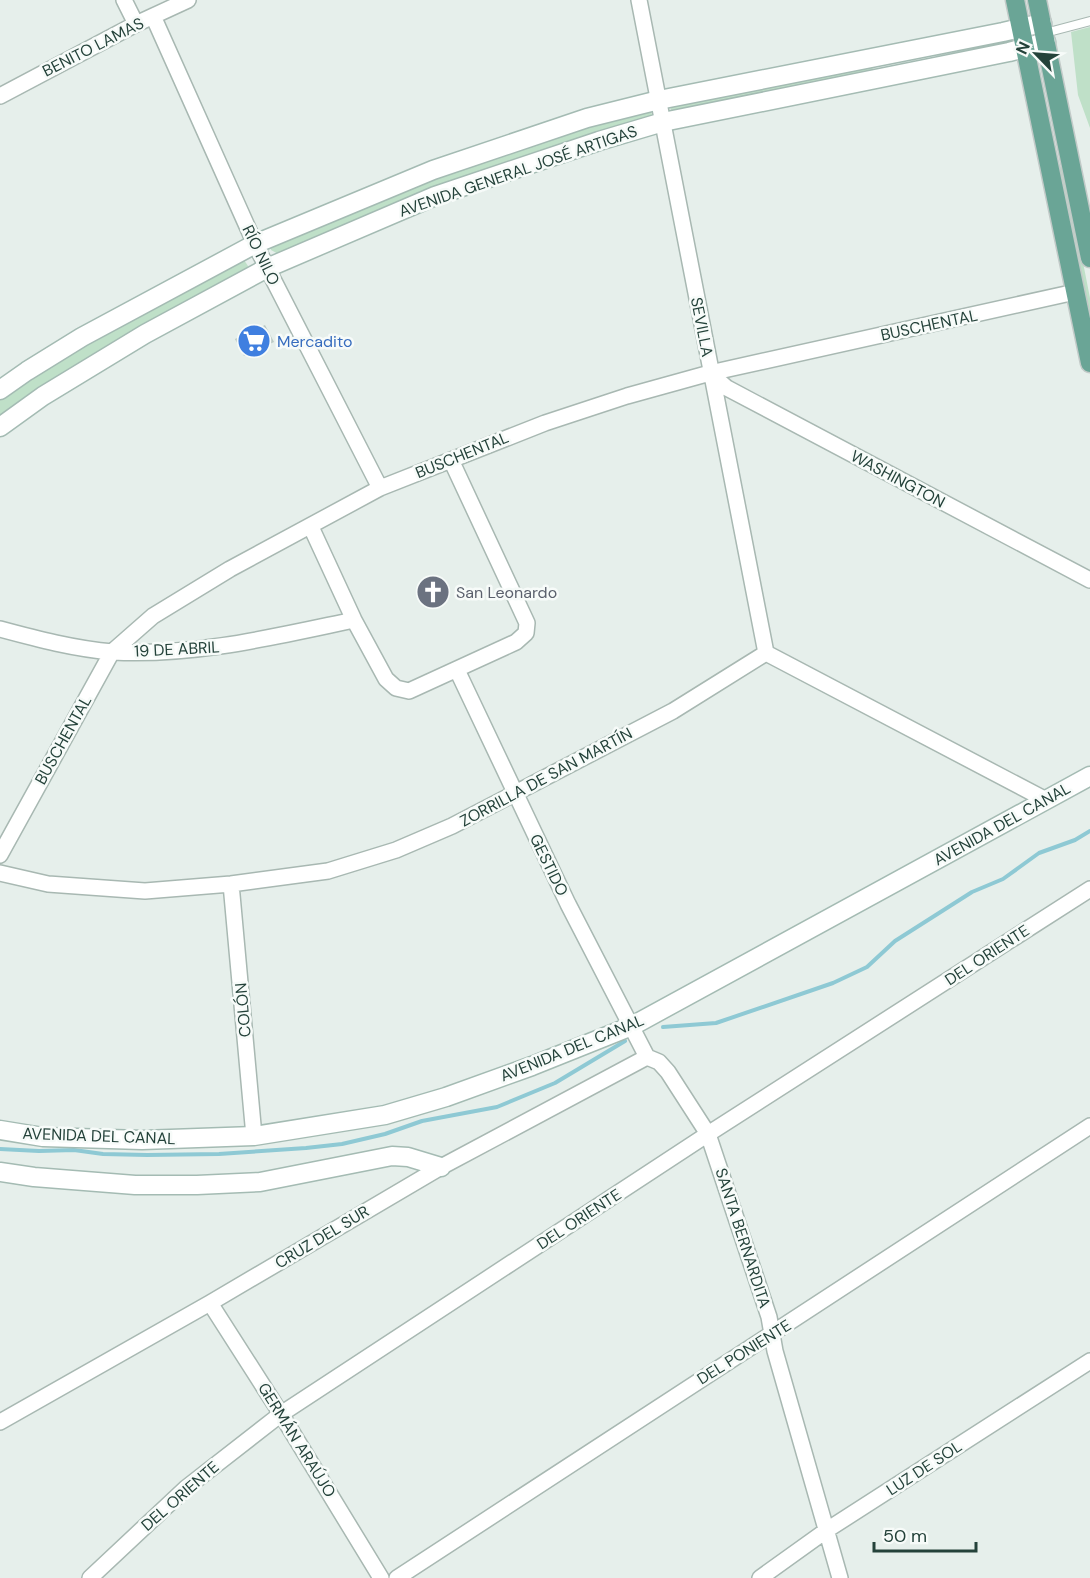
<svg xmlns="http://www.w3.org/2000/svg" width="1090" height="1578" viewBox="0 0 1090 1578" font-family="'DM Sans',sans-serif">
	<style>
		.green { fill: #bfe0c8 }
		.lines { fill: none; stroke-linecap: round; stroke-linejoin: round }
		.stream { stroke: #8ec9d4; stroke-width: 4 }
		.building { fill: #bbcac4 }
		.lane-casing { stroke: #a8b8b2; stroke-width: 10 }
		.street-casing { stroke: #a8b8b2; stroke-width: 18 }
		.secondary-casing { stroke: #a4bbb3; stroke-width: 21 }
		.primary-casing { stroke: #c2cac8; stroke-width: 21 }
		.lane { stroke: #fff; stroke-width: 8 }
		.street { stroke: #fff; stroke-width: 15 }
		.secondary { stroke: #fff; stroke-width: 18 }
		.primary { stroke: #6aa596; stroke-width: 18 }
		.labels { text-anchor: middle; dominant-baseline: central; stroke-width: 5; stroke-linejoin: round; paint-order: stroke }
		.street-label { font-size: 16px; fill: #24423a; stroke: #f7fbf9 }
		.shop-label { font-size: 16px; fill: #366cbe; stroke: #f7fbf9; text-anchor: start }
		.worship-label { font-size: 16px; fill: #5b616d; stroke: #f7fbf9; text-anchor: start }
	</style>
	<rect width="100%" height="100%" fill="#e6efeb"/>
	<path class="green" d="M1090,27v101l-12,-33 -7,-63z
		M1037,60l21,101 9,20 23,117v21z
		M872,64l1,7 -201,43 -2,-8z
		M650,111l2,3 -2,4 -370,137 -9,-5v-4l83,-39 231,-82z
		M240,258l4,2 4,6 -1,5 -209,117 -38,27v-16l31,-22z"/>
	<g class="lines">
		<path class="stream" d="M663,1027l53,-4 117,-40 34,-16 28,-26 77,-49 31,-13 36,-26 36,-13 15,-9
			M0,1149l39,2 35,-1 29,4 44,1 72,-1 87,-6 36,-4 43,-10 37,-13 75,-14 58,-24 70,-42"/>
	</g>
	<path class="building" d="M265,325l9,17 -30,14 -9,-17z"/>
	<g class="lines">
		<defs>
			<path id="lane" d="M1045,33l45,-12"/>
			<path id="street" d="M124,0l12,24
				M639,0l127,653
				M153,16l102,228 125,244
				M0,96l136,-72 52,-24
				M710,373l17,15 363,192
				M311,527l43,93 32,59 10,9 13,3 107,-49 10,-9 1,-10 -76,-163
				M0,629c37,10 75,20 113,23 83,4 160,-15 241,-32
				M766,653l280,147
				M457,670l111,234 79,153
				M0,855l112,-203 41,-36 77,-47 150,-81 165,-65 82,-27 83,-23 365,-81
				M0,873l48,11 97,7 86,-7 97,-13 68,-21 56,-24 221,-115 93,-58
				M231,884l23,252
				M647,1057l12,5 9,10 40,62 61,183 6,34 65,227
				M210,1303l71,111 100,164
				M0,1422l210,-119 231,-136 206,-110
				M90,1578l96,-90 95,-74 427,-280 382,-245
				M397,1578l693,-452
				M760,1578l67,-48 263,-169"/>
			<path id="secondary" d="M0,390l27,-19 55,-34 173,-93 178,-74 154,-52 72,-18 344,-68 39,-9
				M0,427l43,-31 102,-62 122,-66 168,-72 164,-55 64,-19 346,-70 37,-10
				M0,1130l43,7 99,3 112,-4 131,-21 61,-18 86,-31 100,-40 458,-250
				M0,1172l34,5 101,8h62l63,-3 132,-26 16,1 33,10"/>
			<path id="primary" d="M1015,0l75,363
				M1037,0l53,258"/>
		</defs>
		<use href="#lane" class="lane-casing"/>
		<use href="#street" class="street-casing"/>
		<use href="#secondary" class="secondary-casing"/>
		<use href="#primary" class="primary-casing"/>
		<use href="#lane" class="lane"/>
		<use href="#street" class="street"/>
		<use href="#secondary" class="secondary"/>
		<use href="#primary" class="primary"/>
	</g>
	<defs>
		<symbol id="supermarket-disc" viewBox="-11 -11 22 22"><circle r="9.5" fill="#3f7fe0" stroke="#f7fbf9"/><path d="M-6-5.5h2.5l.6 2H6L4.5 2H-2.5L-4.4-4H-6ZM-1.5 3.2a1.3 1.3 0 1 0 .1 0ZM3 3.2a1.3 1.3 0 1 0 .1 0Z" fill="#fff"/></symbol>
		<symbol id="church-disc" viewBox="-11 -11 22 22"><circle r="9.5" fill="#6b7280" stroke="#f7fbf9"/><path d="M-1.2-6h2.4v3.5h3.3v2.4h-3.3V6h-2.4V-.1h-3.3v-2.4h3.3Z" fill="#fff"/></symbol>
	</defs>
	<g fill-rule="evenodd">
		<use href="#supermarket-disc" x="235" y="322" width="38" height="38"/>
		<use href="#church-disc" x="414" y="573" width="38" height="38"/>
	</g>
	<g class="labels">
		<g class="street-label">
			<text transform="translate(93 47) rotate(-27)">BENITO LAMAS</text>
			<text transform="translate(518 171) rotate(-19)">AVENIDA GENERAL JOSÉ ARTIGAS</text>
			<text transform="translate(261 255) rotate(64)">RÍO NILO</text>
			<text transform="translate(929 325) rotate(-12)">BUSCHENTAL</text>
			<text transform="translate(702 327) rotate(79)">SEVILLA</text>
			<text transform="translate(462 455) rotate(-22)">BUSCHENTAL</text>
			<text transform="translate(898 479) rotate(28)">WASHINGTON</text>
			<text transform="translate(177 649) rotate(-3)">19 DE ABRIL</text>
			<text transform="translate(63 740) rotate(-61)">BUSCHENTAL</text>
			<text transform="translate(546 777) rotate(-28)">ZORRILLA DE SAN MARTÍN</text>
			<text transform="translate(1002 824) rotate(-29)">AVENIDA DEL CANAL</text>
			<text transform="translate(549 865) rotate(64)">GESTIDO</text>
			<text transform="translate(987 955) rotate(-33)">DEL ORIENTE</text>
			<text transform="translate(243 1010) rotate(-95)">COLÓN</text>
			<text transform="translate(572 1048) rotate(-22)">AVENIDA DEL CANAL</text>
			<text transform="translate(99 1136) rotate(2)">AVENIDA DEL CANAL</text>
			<text transform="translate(579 1219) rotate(-33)">DEL ORIENTE</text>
			<text transform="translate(322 1237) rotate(-31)">CRUZ DEL SUR</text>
			<text transform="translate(743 1238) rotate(72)">SANTA BERNARDITA</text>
			<text transform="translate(744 1352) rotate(-32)">DEL PONIENTE</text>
			<text transform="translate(297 1440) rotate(58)">GERMÁN ARAÚJO</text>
			<text transform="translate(924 1468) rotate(-33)">LUZ DE SOL</text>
			<text transform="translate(180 1496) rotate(-41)">DEL ORIENTE</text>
		</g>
		<g class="shop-label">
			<text x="277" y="341">Mercadito</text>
		</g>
		<g class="worship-label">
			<text x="456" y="592">San Leonardo</text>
		</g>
	</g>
	<g transform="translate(1036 54) rotate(295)" stroke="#f7fbf9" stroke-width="4.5" paint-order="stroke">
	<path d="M0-4.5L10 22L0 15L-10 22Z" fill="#24423a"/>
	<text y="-9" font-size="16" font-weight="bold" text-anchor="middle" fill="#24423a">N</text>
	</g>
	<path d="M874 1542v9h102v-9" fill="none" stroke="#24423a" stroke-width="3"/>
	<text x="883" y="1542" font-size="18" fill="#24423a" stroke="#f7fbf9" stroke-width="4.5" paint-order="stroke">50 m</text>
</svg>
